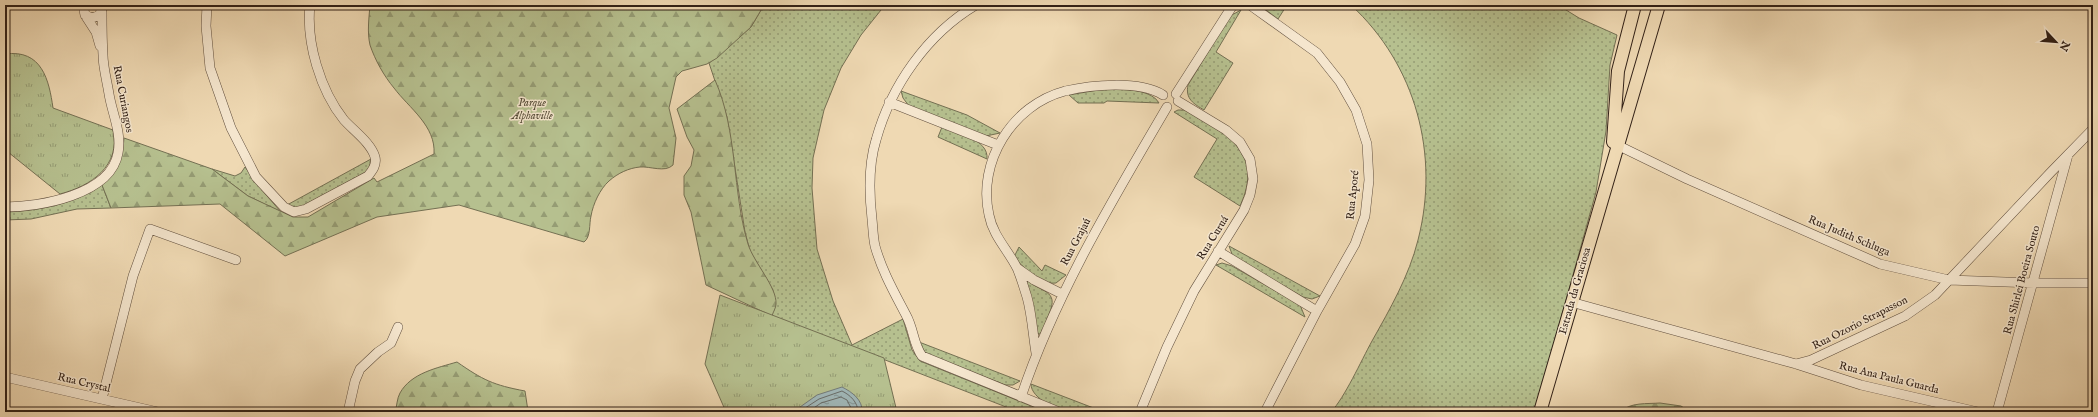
<svg xmlns="http://www.w3.org/2000/svg" width="2098" height="417" viewBox="0 0 2098 417" font-family="'IM FELL English',serif">
	<style>
		.grass { fill: url(#grass-dots); stroke: #747053 }
		.forest { fill: url(#forest-firs); stroke: #747053 }
		.park { fill: url(#park-tufts); stroke: #747053 }
		.water { fill: url(#water-ripples); stroke: #747b78 }
		.lines { fill: none; stroke-linecap: round; stroke-linejoin: round }
		.shore { stroke: #696c68; stroke-width: 1 }
		.minor-casing { stroke: #614f3e; stroke-width: 10 }
		.major-casing { stroke: #322117; stroke-width: 14 }
		.minor { stroke: #f5e6ce; stroke-width: 9 }
		.major { stroke: #efd9b3; stroke-width: 12 }
		.labels { text-anchor: middle; dominant-baseline: central; stroke-width: 3; stroke-linejoin: round; paint-order: stroke }
		.street-label { font-size: 11px; fill: #322117; stroke: #f5e6ce }
		.park-label { font-size: 11px; font-style: italic; fill: #534935; stroke: #f5e6ce }
	</style>
	<defs>
		<pattern id="grass-dots" width="8" height="8" patternUnits="userSpaceOnUse"><rect width="8" height="8" fill="#b6c08f"/><path d="M2 2h.1M6 6h.1" fill="none" stroke="#959c74" stroke-width="1.8" stroke-linecap="round"/></pattern>
		<pattern id="forest-firs" width="22" height="20" patternUnits="userSpaceOnUse"><rect width="22" height="20" fill="#b6c08f"/><path d="M5 1l3.5 6h-7zM16 11l3.5 6h-7z" fill="#959c74"/></pattern>
		<pattern id="park-tufts" width="24" height="20" patternUnits="userSpaceOnUse"><rect width="24" height="20" fill="#b6c08f"/><path d="M3 7l-1-3M5 7V3M7 7l1-3M15 17l-1-3M17 17v-4M19 17l1-3" fill="none" stroke="#959c74"/></pattern>
		<pattern id="water-ripples" width="26" height="14" patternUnits="userSpaceOnUse"><rect width="26" height="14" fill="#a0b7b8"/><path d="M2 4q2-2 4 0t4 0M15 11q2-2 4 0t4 0" fill="none" stroke="#839495"/></pattern>
	</defs>
	<rect width="100%" height="100%" fill="#efd9b3"/>
	<filter id="stains"><feTurbulence type="fractalNoise" baseFrequency=".005" numOctaves="4"/><feColorMatrix values="0 0 0 0 .2 0 0 0 0 .09 0 0 0 0 .02 0 0 0 .5 -.17"/></filter>
	<radialGradient id="worn" r=".72"><stop offset=".6" stop-color="#630" stop-opacity="0"/><stop offset="1" stop-color="#630" stop-opacity=".3"/></radialGradient>
	<path class="grass" d="M764,5h121l-24,30 -20,33 -17,42 -11,48 -1,30 5,61 16,52 19,44 51,-26 9,31 8,11 126,51h-27l-247,-96 1,-26 -23,-39 -5,-19 -18,-115 -18,-54 42,-36z
		M1264,5h23l-9,14 -12,-9z
		M1351,5h207l21,13 38,17 -7,30 -4,66 -10,61 -61,220h-204c14,-15 30,-51 41,-71 18,-32 37,-65 46,-101 22,-85 -2,-175 -67,-235z
		M1241,10l-25,42 17,11 -29,47c-10,-6 -19,-11 -16,-25l42,-69z
		M1098,90c16,-1 52,-3 61,13l-52,-2 -3,2h-26l-9,-8z
		M901,91l66,24 33,18 -14,3 -77,-30 -6,-8z
		M1178,110h7c40,23 80,42 55,96l-46,-29 23,-38 -43,-27z
		M942,127c14,6 47,12 45,32l-49,-22z
		M371,159l-2,10 -5,4 -67,36 -10,-4z
		M245,167l16,22 20,23 -33,-16 -36,-27 23,7 6,-3z
		M102,185l9,23 -34,1 -46,10 -26,1v-8c34,-1 68,-8 97,-27z
		M1229,246l91,50 -8,3 -9,-2 -67,-39 -4,-4z
		M1019,247l23,24 3,-6 21,10 -10,8c-16,2 -32,-15 -42,-26z
		M1222,263l10,3 68,39 5,12 -89,-52z
		M1026,279c14,14 34,10 23,35 -3,7 -5,15 -9,20h-2z
		M919,342l101,39 -7,4h-8l-79,-31z
		M1031,384l73,28c-10,0 -21,1 -32,0 -13,-1 -41,-13 -41,-28z"/>
	<path class="forest" d="M370,5h394l-13,22 -34,31 -10,6 -25,7 -6,6 -7,31 7,30 -3,27c-8,8 -23,1 -33,2 -11,1 -22,6 -31,14 -9,8 -16,23 -18,35 -2,8 0,21 -7,26l-125,-37 -82,12 -92,39 -65,-52 -109,4 -9,-23c14,-14 21,-27 22,-47l88,31 36,27 45,21h15l66,-39 3,4 57,-28c2,-28 -25,-46 -40,-66 -10,-12 -19,-28 -24,-43 -3,-13 -1,-27 0,-40z
		M715,80c23,52 17,111 33,164 6,19 29,43 28,60 0,4 -3,8 -4,12l-66,-31 -15,-73 -7,-17v-19l7,-10 3,-16 -7,-13 -10,-28z
		M457,362c26,18 36,23 68,29l3,20 3,1h-136c2,-6 2,-14 5,-19 11,-20 37,-25 57,-31z
		M1660,403l21,3 9,6h-69c8,-10 27,-8 39,-9z"/>
	<path class="park" d="M5,54c37,-5 44,26 48,54l60,22c8,36 -22,56 -53,64l-52,-42 -3,-1z
		M720,295l164,63 13,54h-171l-21,-48z"/>
	<path class="water" d="M842,387c10,5 21,13 20,25h-69l24,-17z"/>
	<g class="lines">
		<path class="shore" d="M799,412l20,-13 23,-8c8,4 16,11 16,21
			M808,412l13,-9 20,-6 6,3 6,12"/>
		<defs>
			<path id="minor" d="M83,5l2,10 7,3 8,-3 2,-10
				M207,5l-1,21 4,42 21,60 25,49 28,30 10,5 12,-3 62,-33c4,-5 9,-11 7,-19 -4,-14 -21,-26 -31,-37 -24,-30 -38,-78 -34,-115
				M976,5c-49,29 -85,81 -100,135 -8,26 -7,53 -4,79 1,9 1,18 3,27 7,25 19,46 31,69 8,14 7,29 16,41l137,56
				M1250,5l67,48 23,29 16,28 11,34 2,36 -4,36 -10,28 -38,67 -52,101
				M85,15l11,17 4,14
				M1176,94l57,-89
				M889,102l109,43
				M1613,143l74,36 193,85 69,16 85,3h59
				M5,207c34,0 106,-12 113,-54 4,-20 -6,-40 -9,-59 -2,-13 -6,-27 -6,-39 -1,-15 -1,-29 -1,-43
				M1218,251l99,60
				M1017,268l17,12 28,14
				M1571,302l225,62 65,21 117,27
				M1036,353c-3,-18 -4,-38 -9,-56 -3,-9 -6,-20 -10,-29 -9,-18 -24,-32 -28,-53 -12,-53 23,-110 76,-124 26,-6 74,-11 98,4
				M1796,364l15,-4 94,-44 30,-21 116,-123 42,-43
				M5,377l153,35
				M1021,397c35,-104 91,-196 146,-290
				M102,399l31,-123 17,-47 86,31
				M348,412l7,-31 5,-12 18,-17 13,-9 7,-16
				M1140,412l27,-65 27,-56 50,-81 6,-15 3,-16 -3,-20 -10,-17 -14,-12 -48,-29
				M1997,412l71,-257"/>
			<path id="major" d="M1613,142l5,-71 17,-66
				M1540,412l119,-407"/>
		</defs>
		<use href="#minor" class="minor-casing"/>
		<use href="#major" class="major-casing"/>
		<use href="#minor" class="minor"/>
		<use href="#major" class="major"/>
	</g>
	<g class="labels">
		<g class="street-label">
			<text transform="translate(123 99) rotate(79)">Rua Curiangos</text>
			<text transform="translate(1353 195) rotate(-84)">Rua Aporé</text>
			<text transform="translate(1849 236) rotate(23)">Rua Judith Schluga</text>
			<text transform="translate(1213 238) rotate(-58)">Rua Curuá</text>
			<text transform="translate(1076 242) rotate(-62)">Rua Grajaú</text>
			<text transform="translate(2022 280) rotate(-75)">Rua Shirlei Boeira Souto</text>
			<text transform="translate(1575 291) rotate(-74)">Estrada da Graciosa</text>
			<text transform="translate(1860 323) rotate(-27)">Rua Ozorio Strapasson</text>
			<text transform="translate(1889 378) rotate(14)">Rua Ana Paula Guarda</text>
			<text transform="translate(84 383) rotate(13)">Rua Crystal</text>
		</g>
		<g class="park-label">
			<text x="532" y="103">Parque<tspan x="532" dy="13">Alphaville</tspan></text>
		</g>
	</g>
	<rect width="2098" height="417" fill="none" stroke="#efd9b3" stroke-width="20"/>
	<rect x="6" y="6" width="2086" height="405" fill="none" stroke="#322117" stroke-width="2"/>
	<rect x="10" y="10" width="2078" height="397" fill="none" stroke="#322117"/>
	<g transform="translate(2056 42) rotate(116)" stroke="#f5e6ce" stroke-width="3" paint-order="stroke">
	<path d="M0-3L7 15L0 10L-7 15Z" fill="#322117"/>
	<text y="-6" font-size="11" font-weight="bold" text-anchor="middle" fill="#322117">N</text>
	</g>
	<rect width="100%" height="100%" filter="url(#stains)"/>
	<rect width="100%" height="100%" fill="url(#worn)"/>
</svg>
